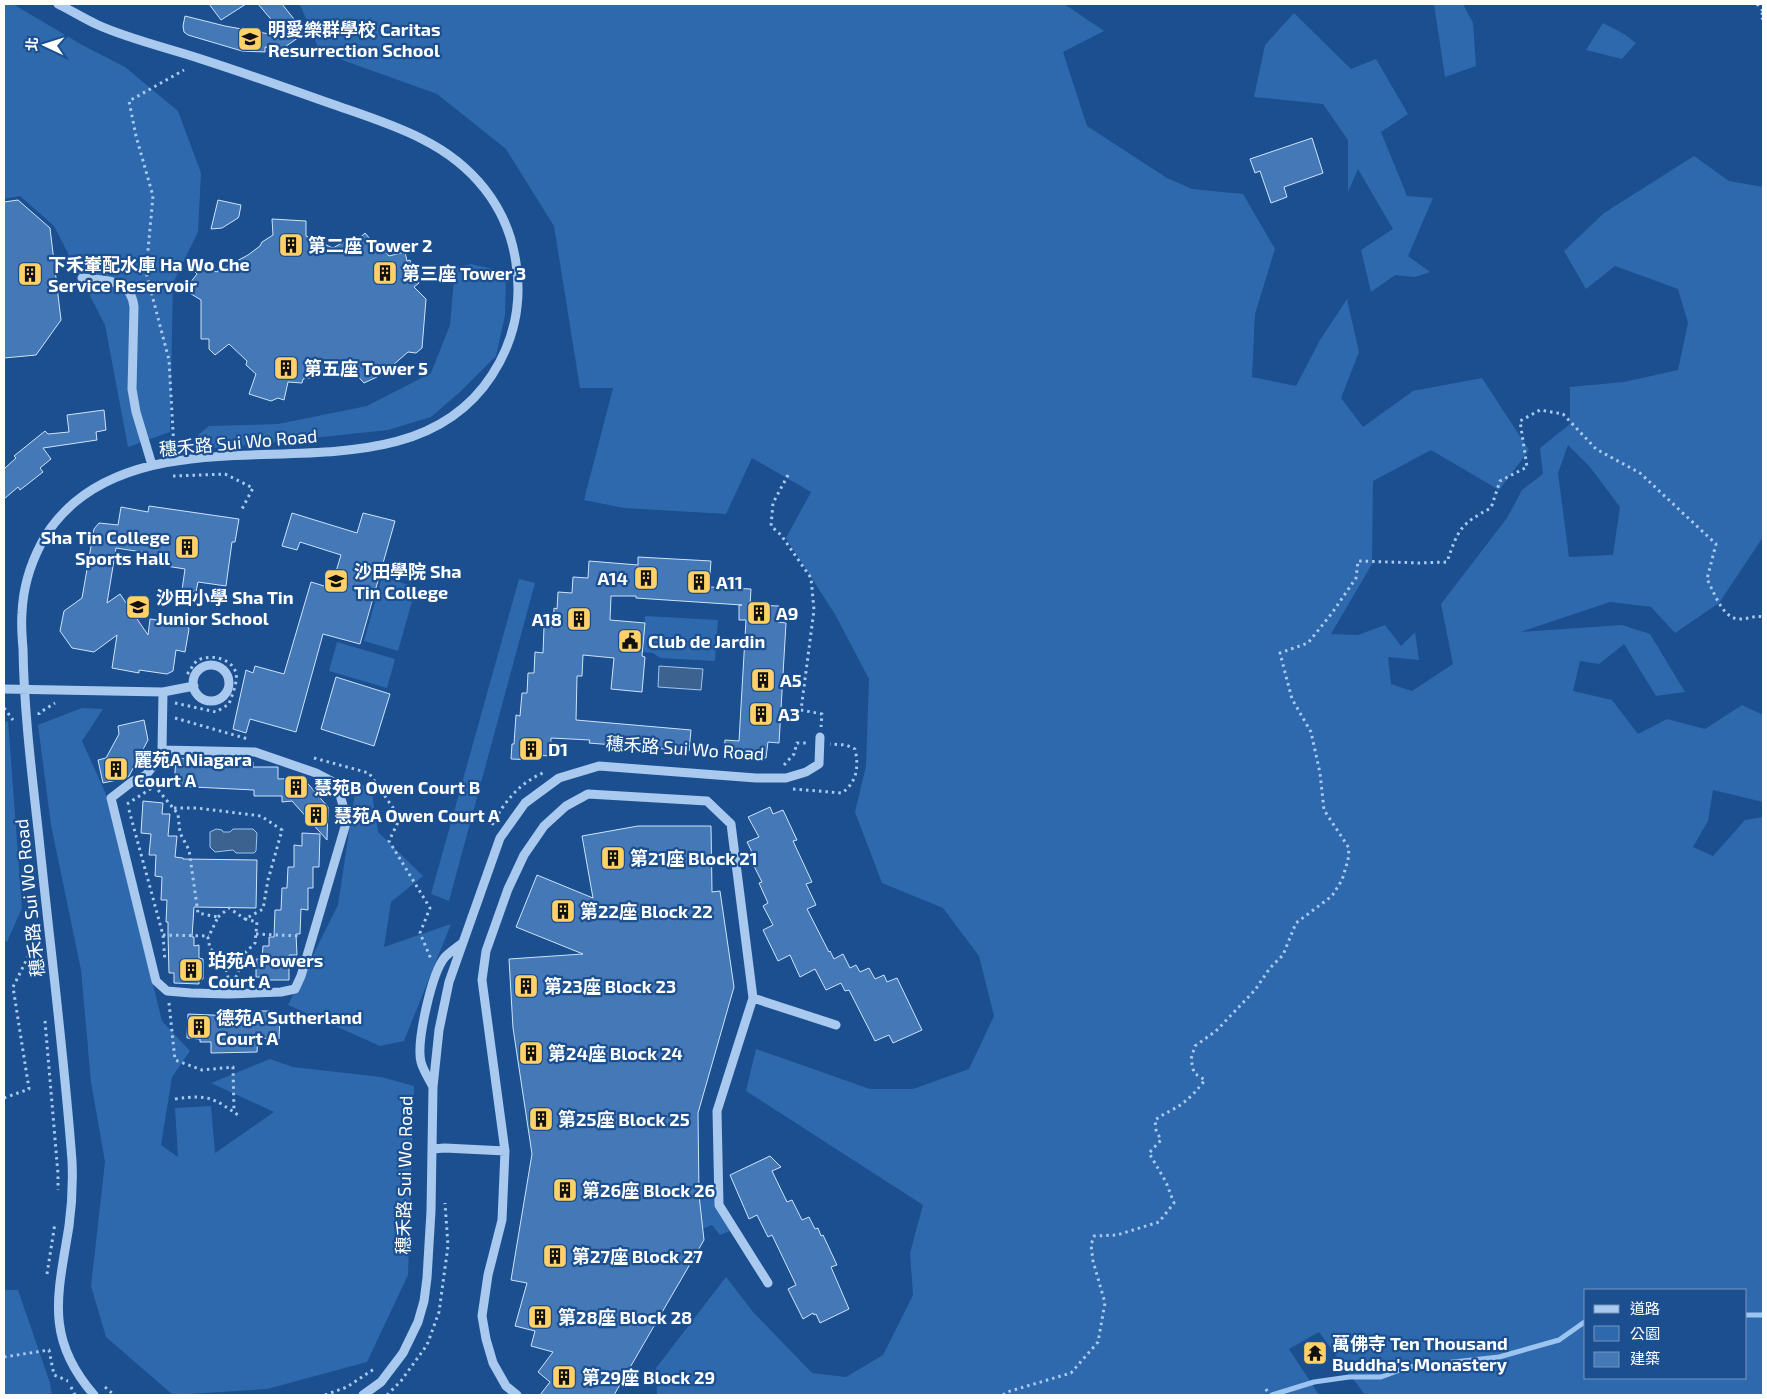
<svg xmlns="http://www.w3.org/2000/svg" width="1767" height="1399" viewBox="0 0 1767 1399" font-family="'Exo 2','Noto Sans TC',sans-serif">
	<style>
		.green { fill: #2e69ad; fill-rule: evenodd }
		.water { fill: #3c6290; stroke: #9cc4f0 }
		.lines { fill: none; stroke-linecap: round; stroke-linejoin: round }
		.stream { stroke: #9cc4f0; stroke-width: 5 }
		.building { fill: #4478b7; stroke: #cfe3fa }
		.path { stroke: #a9c9ee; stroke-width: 3; stroke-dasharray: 2.5 4; stroke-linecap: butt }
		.minor { stroke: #a9c9ee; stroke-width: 9 }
		.labels { text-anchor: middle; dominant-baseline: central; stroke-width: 4.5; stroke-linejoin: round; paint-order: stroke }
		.poi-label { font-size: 18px; font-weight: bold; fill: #fff; stroke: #1b4f8f; text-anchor: start }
		.street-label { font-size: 18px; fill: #fff; stroke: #1b4f8f }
	</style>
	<rect width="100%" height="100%" fill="#1b4f8f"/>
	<path class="green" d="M4,4h9l69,41 43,22 53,44 23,62 -3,59 -25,51 -3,149 -42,15 -23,-122 -51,-99 -34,-30 -16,3z
		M298,4h766l40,27 -41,21 24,74 80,52 25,11 51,5 32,55 -20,65 -3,63 44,9 24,-46 27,-41 12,53 -18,46 22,29 50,-36 69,-13 47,72 -30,40 -68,-40 -58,31 -1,83 -41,70 27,1 27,-10 16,21 14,-14 4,28 -31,-3 3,27 21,7 41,-27 -12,-60 66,-86 15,-28 21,-16 -3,-26 30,-24v-37l54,-5 54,-12 10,-47 -10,-34 -63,-23 -29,23 -22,-38 40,-38 90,-57 35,25 34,6v350l-44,66 -44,30 -24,-26 -41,-5 -90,30 102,-7 28,9 35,58 -29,4 -32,-52 -25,20 -19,-3 -7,30 39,9 26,34 29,-15 38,10 37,-24 21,10v87l-50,-12 -5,31 -15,26 20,9 32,-36 18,-3v578h-398l-46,-63 -30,17 30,46h-662l-1,-27 70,-91 27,35 59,61 34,4 37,-22 30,-60 -3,-42 13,-48 -177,-114 10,-42 114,40h43l56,-20 25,-53 -15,-60 -36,-48 -61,-25 -27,-71 11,-46 3,-87 -33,-63 -50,-78 25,-46 -59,-34 -26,56 -102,-6 -40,-8 29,-112h-33l-26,-162 -48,-77 -69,-55 -117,-42 -19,-45zM1568,445l22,22 30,40 -7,48 -44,2 -11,-84zM1586,1290h160v88h-160z
		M1434,4h29l10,19 3,43 -31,11z
		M1294,13l57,56 25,-10 32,55 -27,18 26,64 26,2 -25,58 22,16 -15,5 -20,-2 -24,17 -10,-42 32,-21 -35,-60 -10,23v-52l-25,-36 -69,-7 11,-52z
		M1603,23l21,11 12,9 -14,16 -36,-9z
		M471,264l35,8 -1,43 -9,41 -36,36 -29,25 -43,13 -170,18 -18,-2 -2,-11 11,-9 69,-2 89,-18 64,-33 19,-48 5,-57z
		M382,577l34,10 -18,64 -34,-10z
		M519,579l16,4 -86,318 -18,-7z
		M645,616l73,4 -3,41 -55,-3 -7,-5 -10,-1z
		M337,642l58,17 -8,29 -58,-17z
		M82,708l21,1 -21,32 24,53 56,227 28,30 -18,26 -11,68 17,12 -3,-49 36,-2 4,47 59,-41 -63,-29 59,-24 23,8 88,10 33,9 -6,189 -41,87 -100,27 -94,6 -67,-58 -15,-51 14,-124 -14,-80 -10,-112 -30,-145 -13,-100z
		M8,721l14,187 -15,34 -3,-2v-218z
		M357,779l15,15 6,38 45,44 -32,26 -7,45 67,-23 -47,117 -24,5 -92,-41 50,-100z
		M709,1190l21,41 -10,4 -8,-10 -30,12 3,-36z
		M4,1290h14l32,93 2,12h-48z"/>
	<path class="water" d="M659,666l44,3 -2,21 -43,-3z
		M216,829l6,1 1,2h7l3,-3h20l4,4 -1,18 -2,2h-18l-3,-3 -18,2 -5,-5v-15z"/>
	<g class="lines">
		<path class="stream" d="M1746,1315h17
			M1272,1395l42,-13 35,-5h32l27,-10 91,-10 60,-17 27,-19"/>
	</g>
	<path class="building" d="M209,4h37l-25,16z
		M258,4h24l23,29 -23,16 -17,-2v5l-23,-1 -54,-16 -4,-3 -1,-6 2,-10 40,10 61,11z
		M1312,138l11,35 -39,14 3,10 -16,6 -11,-32 -5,2 -5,-14z
		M18,200l32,28 11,92 -25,35 -32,3v-156z
		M218,200l23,5 -2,11 -1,2 -16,10 -11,1z
		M272,219l34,2v15l27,12 14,-8 5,5 13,-12 11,13 2,-3 11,13 16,-4 2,9 3,-1 9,23 -5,4 12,12 -4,49 -6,5 -8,-1 -24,21h-4l-3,4 -13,6 -13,-14 -3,2 -45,8 -1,4 -14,-1 -4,18 -6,-2 -7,3 -22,-7 7,-20 -10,-9 1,-4 -18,-17 -14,11 -6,-6v-10h-8v-39l-13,-8 5,-7 -3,-2 7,-9 -3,-3 6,-11 16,12 32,-17 12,-9 2,-4 11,-7z
		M104,410l2,20 -10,2 1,8 -54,8 8,11 -11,9 3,4 -23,18 -2,-3 -14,12v-30l12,-11 -2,-2 31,-25 3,3 21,-2 -2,-17z
		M149,506l90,13 -4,23h-3l-6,44 -28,-4 -2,10 -14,-2 3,-21 -44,-7 1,-10 -26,-4 -9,55 13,-9 28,41 2,-16 36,5 3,5 -4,23 -9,-2 -3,21 -6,3 -28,-4v3l-27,-5 5,-33 -23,17 -22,-4 -12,-17 4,-20 18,-13 12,-69 5,-6 19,2 3,-18 27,5z
		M292,513l65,20 6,-20 32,8 -35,123 -37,-10 -27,98 -46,-13 -4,14 -13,-4 13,-59 7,3 2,-7 29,8 27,-92 20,6 10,-33 -41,-13 -3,8 -15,-4z
		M638,557l73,4 -2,26 42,2 -1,16 29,1 -1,16 8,1 -7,120 -11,-1 -2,16 -42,-3 1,-15 14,1 7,-121h-7v-15h3l-106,-7v-2h-25l-1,24 35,3 -3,33 3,1 -3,35 -31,-3 3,-31 -31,-3 -1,21h-5l-1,44 115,10 -2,21 -100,-8 1,-3 -39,-2 -1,18 -15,-1v5l-24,-1 1,-15h2l2,-29 4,1 2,-23h5l1,-20h6l1,-21 8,1 1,-26h9l1,-19 3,1 1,-17 14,1 1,-16 15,1 1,-17 49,4z
		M336,677l54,17 -16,52 -53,-17z
		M144,720l4,20 -19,36 -3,2 -23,5 -5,-23 8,-2 13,-24 -1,-8z
		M176,758l77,4v5h25v12l25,-1 25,29 -1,33 -35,-39 -10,1v-6h-28v-6l-80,-4z
		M143,801l20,2 -1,11h8l-2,22h9l-2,21 8,1v1l74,1 -1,48 -62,-1 -2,30h2v9l5,-1v13l4,1v20h-4v5l-25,-1v-10h-5l-1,-40v-11h-2l1,-22h-6l1,-23 -7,-1 1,-21h-7l2,-21 -10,-1z
		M770,807l3,7 10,-4 14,30 -4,1 19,41 -6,2 10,21 -9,4 22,43 1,-1 4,8 9,-5 7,14 6,-3 4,7 9,-4 6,11 9,-4 3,7 10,-4 25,52 -29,13 -4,-8 -14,6 -26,-51 -4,1 -4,-8 -15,7 -11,-21 -15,8 -10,-22 -12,6 -15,-31 10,-5 -10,-19 5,-3 -9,-20 3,-1 -9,-18 4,-2 -10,-20 12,-5 -11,-20z
		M638,826h73l1,66 8,-1 14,96 -36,126 1,82 5,45 -90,155h-74l10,-13 -12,-10 15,-20 -22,-6 4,-15 -20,-5 12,-43 -16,-3 21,-126 -19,-126 -4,-69 74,-5 -67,-27 21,-52 56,23 -11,-62z
		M302,833l18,1 -1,33h-6v21h-5v22l-7,-1 -1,25h-4l1,21h-8v25h-23v-3h-10v-18h6l1,-13h6v-9h5l1,-27h6l1,-22h5l1,-21h6v-22l8,1z
		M259,1011h18v4h3l-1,24 -21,-1 -1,14 -46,1v-11h-11v-3l-13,-1 1,-24 70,3z
		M770,1156l11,11 -9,4 15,31 5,-2 10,20 7,-3 6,12 3,-1 3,8 2,-1 14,30 -6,2 18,42 -29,14 -4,-9 -2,1 -1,-2 -10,6 -15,-30 8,-4 -24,-50 -4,2 -11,-22 -8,4 -19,-44z"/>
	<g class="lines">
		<path class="path" d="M1757,4l6,7
			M1763,13l-3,3 3,3
			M174,449l-5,-89 -23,-88 7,-76 -17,-60 -7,-35 55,-31
			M788,475l-15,28 -2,23 10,9 30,43 3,32 -13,100 21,4 -1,13
			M173,476l52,-2 28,14 -11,21
			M175,703l41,9 13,-8c3,-9 9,-22 7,-31 -4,-15 -26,-19 -38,-13 -5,3 -7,11 -12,15
			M4,708l9,12
			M39,715v-2l16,-10
			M175,718l73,21
			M314,758l55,15 31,45 -11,23 41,67 -10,25 11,26
			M784,765l10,-11 3,-11h12
			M154,785l24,29 2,19 9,17 9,63 20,4 -10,21 2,11c13,9 17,18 19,35
			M793,789l49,4c15,-11 17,-26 13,-44l-9,-4 -16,-1
			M127,804l28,-18 3,-4
			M174,808h23l64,8 21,14 -14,50 -5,29 -18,10 12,3 -2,21 -9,9 -12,30
			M129,810l34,125 2,26
			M492,825c13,-24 27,-42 53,-53
			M218,917l11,-9 16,11
			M256,934l44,2
			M163,935l46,1
			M169,1003l6,57 27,10 31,-3 1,45
			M45,1021l13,153v16
			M4,1098l25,-9 -16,-102 24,-48
			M175,1099c35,-5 38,-1 66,18
			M47,1274l8,-51
			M4,1357l45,-7 5,25 14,6
			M71,1387l4,8
			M105,1387l9,8
			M1266,1389l3,6
			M325,1395l22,-8 27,-18
			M387,1395l14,-14 26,-36 12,-33 9,-66 -3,-43
			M1003,1395l4,-3 64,-19 27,-31 7,-39 -12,-42 -2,-16 3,-9 23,-1 42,-13 15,-19 -8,-21 -17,-29 12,-13 -5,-10 -1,-10c9,-7 19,-10 28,-17 8,-6 15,-14 22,-23l-11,-7 -3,-14 4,-13 21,-15 39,-41 15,-22 13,-13 13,-32 36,-27 10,-16 6,-20 1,-12 -25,-38 -4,-37 -9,-41 -19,-33 -12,-46 28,-10 24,-30 24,-35 2,-17 62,2 27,-1c11,-32 13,-38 44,-54l9,-27 27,-14 -7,-46 20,-11 23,4 33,35 44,24 76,71 -9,35c7,13 16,41 33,40 8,0 15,-4 23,-2"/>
		<path class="minor" d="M58,4c14,7 27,15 40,21 31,14 70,23 103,34 43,14 86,29 128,44 31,11 64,21 93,36 50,25 86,67 94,124 6,39 -2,78 -24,112 -88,136 -301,31 -417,127 -14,12 -26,26 -34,42 -11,21 -18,45 -19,69 -1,12 0,24 1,36 1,63 9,126 16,189 11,108 25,215 33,323 1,22 0,43 -3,65 -11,68 -25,112 25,169
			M82,278c23,3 49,0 52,29l-2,82 4,23 16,53
			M193 683a18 18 0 1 1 36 0a18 18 0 1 1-36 0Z
			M4,689l159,3 31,-6
			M162,750l93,2 61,21 21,11 10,36 -46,156 -6,13 -14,3 -52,2 -38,-1 -24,-2 -11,-10 -45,-183 22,-17 13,-6 12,-15 4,-10 1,-58
			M753,998l83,27
			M433,1087c-4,-8 -10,-17 -12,-25 -5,-20 11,-90 24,-105 5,-5 11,-9 16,-13
			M432,1149l13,-1 60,3
			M363,1395l18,-13 22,-29 15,-31 6,-21 3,-23 4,-67 2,-124 6,-57 10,-48 51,-144 25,-35 34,-25 40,-12 157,12h30l20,-6 13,-8 1,-27
			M517,1395l-11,-9 -13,-23 -7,-24 -4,-23 6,-41 14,-55 3,-69 -23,-171 4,-29 22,-62 16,-34 20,-29 22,-20 22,-12 119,7 24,23 22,174 -36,113 2,94 49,78"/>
	</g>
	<defs>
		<symbol id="school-square" viewBox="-11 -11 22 22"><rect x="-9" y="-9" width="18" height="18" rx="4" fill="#ffd166" stroke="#1b4f8f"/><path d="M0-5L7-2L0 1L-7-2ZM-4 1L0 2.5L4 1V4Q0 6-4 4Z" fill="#111"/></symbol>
		<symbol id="building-square" viewBox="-11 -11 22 22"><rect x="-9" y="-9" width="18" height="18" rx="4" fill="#ffd166" stroke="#1b4f8f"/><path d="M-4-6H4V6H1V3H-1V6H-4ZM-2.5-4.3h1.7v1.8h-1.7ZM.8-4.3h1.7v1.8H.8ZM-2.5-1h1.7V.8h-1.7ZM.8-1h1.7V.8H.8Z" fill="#111"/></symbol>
		<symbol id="civic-square" viewBox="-11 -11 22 22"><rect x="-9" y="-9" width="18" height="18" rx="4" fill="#ffd166" stroke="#1b4f8f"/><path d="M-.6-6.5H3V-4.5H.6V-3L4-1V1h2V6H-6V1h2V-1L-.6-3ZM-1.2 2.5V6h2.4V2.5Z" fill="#111"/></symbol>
		<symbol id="temple-square" viewBox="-11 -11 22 22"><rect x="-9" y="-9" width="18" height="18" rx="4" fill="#ffd166" stroke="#1b4f8f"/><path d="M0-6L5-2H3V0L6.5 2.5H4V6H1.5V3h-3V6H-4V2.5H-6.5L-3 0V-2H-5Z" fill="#111"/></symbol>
	</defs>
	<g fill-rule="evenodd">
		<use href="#school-square" x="236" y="25" width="28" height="28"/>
		<use href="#building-square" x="277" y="231" width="28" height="28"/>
		<use href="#building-square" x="371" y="259" width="28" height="28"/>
		<use href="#building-square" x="16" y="260" width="28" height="28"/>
		<use href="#building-square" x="272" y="354" width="28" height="28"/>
		<use href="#building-square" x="173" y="533" width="28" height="28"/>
		<use href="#building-square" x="632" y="564" width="28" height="28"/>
		<use href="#school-square" x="322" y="567" width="28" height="28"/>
		<use href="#building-square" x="685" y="568" width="28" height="28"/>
		<use href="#school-square" x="124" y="593" width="28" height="28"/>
		<use href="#building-square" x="745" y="599" width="28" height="28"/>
		<use href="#building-square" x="565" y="605" width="28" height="28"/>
		<use href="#civic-square" x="616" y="627" width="28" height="28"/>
		<use href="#building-square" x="749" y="666" width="28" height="28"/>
		<use href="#building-square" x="747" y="700" width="28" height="28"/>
		<use href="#building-square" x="517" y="735" width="28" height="28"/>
		<use href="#building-square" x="102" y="755" width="28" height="28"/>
		<use href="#building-square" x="282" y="773" width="28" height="28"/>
		<use href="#building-square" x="302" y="801" width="28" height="28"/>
		<use href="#building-square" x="599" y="844" width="28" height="28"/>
		<use href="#building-square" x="549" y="897" width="28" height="28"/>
		<use href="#building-square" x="177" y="956" width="28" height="28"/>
		<use href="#building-square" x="512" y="972" width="28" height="28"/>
		<use href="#building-square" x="185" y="1013" width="28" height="28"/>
		<use href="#building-square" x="517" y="1039" width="28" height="28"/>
		<use href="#building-square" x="527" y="1105" width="28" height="28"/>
		<use href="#building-square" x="551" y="1176" width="28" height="28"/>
		<use href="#building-square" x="541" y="1242" width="28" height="28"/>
		<use href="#building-square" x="526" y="1303" width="28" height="28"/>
		<use href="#temple-square" x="1301" y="1339" width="28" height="28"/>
		<use href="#building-square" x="550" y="1363" width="28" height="28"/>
	</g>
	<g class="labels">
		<g class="poi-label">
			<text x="268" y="29">明愛樂群學校 Caritas<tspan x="268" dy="21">Resurrection School</tspan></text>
			<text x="308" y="245">第二座 Tower 2</text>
			<text x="48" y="264">下禾輋配水庫 Ha Wo Che<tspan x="48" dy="21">Service Reservoir</tspan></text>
			<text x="402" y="273">第三座 Tower 3</text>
			<text x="304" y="368">第五座 Tower 5</text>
			<text x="170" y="537" text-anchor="end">Sha Tin College<tspan x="170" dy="21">Sports Hall</tspan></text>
			<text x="354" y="571">沙田學院 Sha<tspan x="354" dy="21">Tin College</tspan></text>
			<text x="628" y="578" text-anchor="end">A14</text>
			<text x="716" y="582">A11</text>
			<text x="156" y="597">沙田小學 Sha Tin<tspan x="156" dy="21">Junior School</tspan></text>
			<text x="776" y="613">A9</text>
			<text x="562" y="619" text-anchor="end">A18</text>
			<text x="648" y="641">Club de Jardin</text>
			<text x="780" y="680">A5</text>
			<text x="778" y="714">A3</text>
			<text x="548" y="749">D1</text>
			<text x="134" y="759">麗苑A Niagara<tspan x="134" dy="21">Court A</tspan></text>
			<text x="314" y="787">慧苑B Owen Court B</text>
			<text x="334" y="815">慧苑A Owen Court A</text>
			<text x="630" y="858">第21座 Block 21</text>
			<text x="580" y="911">第22座 Block 22</text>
			<text x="208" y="960">珀苑A Powers<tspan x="208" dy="21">Court A</tspan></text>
			<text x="544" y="986">第23座 Block 23</text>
			<text x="216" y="1017">德苑A Sutherland<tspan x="216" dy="21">Court A</tspan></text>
			<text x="548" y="1053">第24座 Block 24</text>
			<text x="558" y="1119">第25座 Block 25</text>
			<text x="582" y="1190">第26座 Block 26</text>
			<text x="572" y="1256">第27座 Block 27</text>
			<text x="558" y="1317">第28座 Block 28</text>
			<text x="1332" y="1343">萬佛寺 Ten Thousand<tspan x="1332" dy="21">Buddha's Monastery</tspan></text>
			<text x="582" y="1377">第29座 Block 29</text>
		</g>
		<g class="street-label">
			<text transform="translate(238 442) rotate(-5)">穗禾路 Sui Wo Road</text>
			<text transform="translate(685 748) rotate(4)">穗禾路 Sui Wo Road</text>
			<text transform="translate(29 898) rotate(-96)">穗禾路 Sui Wo Road</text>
			<text transform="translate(404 1175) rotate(-89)">穗禾路 Sui Wo Road</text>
		</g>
	</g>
	<rect width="1767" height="1399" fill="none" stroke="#ffffff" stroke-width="10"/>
	<rect x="1584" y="1289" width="162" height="90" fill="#1b4f8f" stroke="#7695bc"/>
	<rect x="1594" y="1305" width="25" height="8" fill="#a9c9ee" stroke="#7695bc"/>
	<text x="1630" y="1314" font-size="15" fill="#ffffff">道路</text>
	<rect x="1594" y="1326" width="25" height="15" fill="#2e69ad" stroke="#7695bc"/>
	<text x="1630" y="1339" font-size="15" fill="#ffffff">公園</text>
	<rect x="1594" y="1352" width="25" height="15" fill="#4478b7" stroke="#7695bc"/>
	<text x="1630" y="1364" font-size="15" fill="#ffffff">建築</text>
	<g transform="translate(45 45) rotate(274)" stroke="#1b4f8f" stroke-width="4" paint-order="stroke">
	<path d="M0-4L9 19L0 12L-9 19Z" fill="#ffffff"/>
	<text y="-8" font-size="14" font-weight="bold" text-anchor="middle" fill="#ffffff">北</text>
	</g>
</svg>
